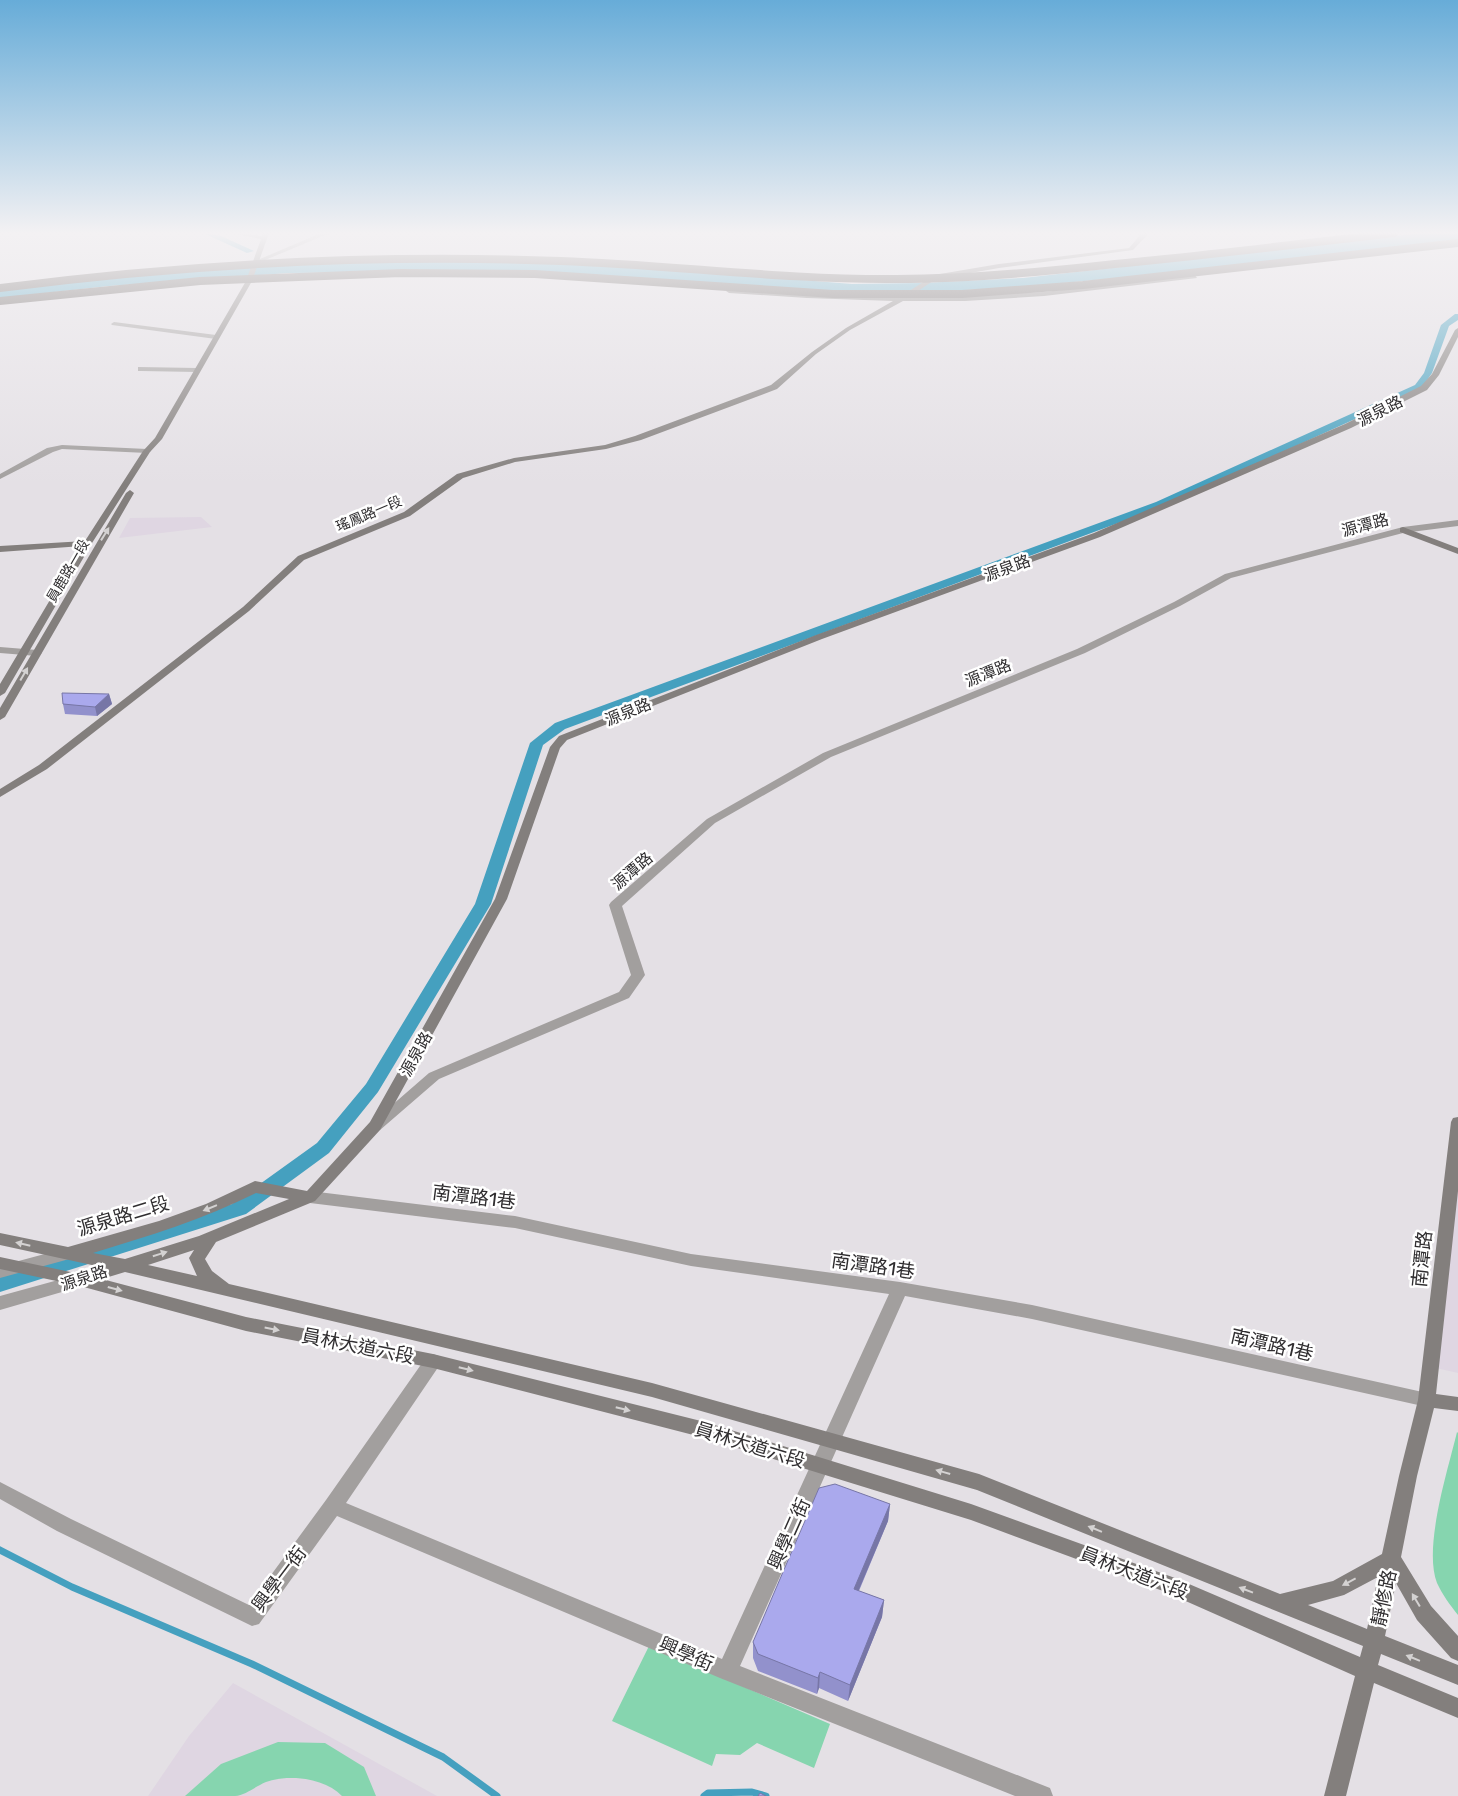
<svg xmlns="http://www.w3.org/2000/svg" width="1458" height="1796" viewBox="0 0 1458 1796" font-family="Rubik,'Noto Sans TC',sans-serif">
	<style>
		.built { fill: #dfd6e2 }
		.green { fill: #86d5af }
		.water { fill: #45a0bf }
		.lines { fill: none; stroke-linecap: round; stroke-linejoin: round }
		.stream { stroke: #45a0bf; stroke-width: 7 }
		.canal { fill: #45a0bf; fill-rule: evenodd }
		.street { fill: #a29f9e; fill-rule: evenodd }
		.secondary { fill: #837f7d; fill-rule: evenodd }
		.highway-bridge { stroke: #5b5552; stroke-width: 8 }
		.wall { fill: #9291cc }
		.shaded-wall { fill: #7776a6 }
		.building { fill: #aaa9ed; stroke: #7776a6 }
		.oneway { fill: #d4d2d2 }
		.labels { text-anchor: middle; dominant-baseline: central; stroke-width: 5; stroke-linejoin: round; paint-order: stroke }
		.far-street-label { font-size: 14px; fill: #302e30; stroke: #fff }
		.street-label { font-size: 16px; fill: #302e30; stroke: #fff }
		.near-street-label { font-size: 19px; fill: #302e30; stroke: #fff }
	</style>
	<rect width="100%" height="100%" fill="#e4e0e5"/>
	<path class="built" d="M201,517l11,10 -93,11 11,-20z
		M1458,1158v215l-31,-7z
		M233,1683l204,113h-289l41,-60z"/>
	<path class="green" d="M1457,1432l1,1v182c-8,-10 -16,-21 -21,-32 -14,-36 11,-113 20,-151z
		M649,1646l181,78 -16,44 -57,-25 -17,12 -24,-1 -4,12 -100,-45z
		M278,1742l47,1 39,24 12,29h-34c-17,-18 -53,-22 -76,-14 -10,4 -20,13 -31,14 -16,0 -34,0 -50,0l36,-32z"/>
	<path class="water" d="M1422,233h36v8l-247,28 -190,18 -112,6h-65l-354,-22 -201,2 -180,13 -109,12v-8l139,-15 119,-9 140,-5 123,1 182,10 149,12 70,-1 101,-5z"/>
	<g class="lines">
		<path class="stream" d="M0,1550l72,37 180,77 191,93 54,39
			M704,1796l4,-3 44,-1 14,4"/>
		<path class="canal" d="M203,233l18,3 33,15 -7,2z
			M1455,314h3v6l-9,6 -17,47 -11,16 -257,117 -599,223 -22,16 -52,159 -113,188 -49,61 -83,61 -246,78v-16l232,-72 85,-61 49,-59 109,-180 55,-161 25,-20 601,-221 259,-117 9,-12 17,-48z"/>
		<path class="street" d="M321,233h9l-72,30 -5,-1z
			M114,322l102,13 3,2 -3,2 -104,-14 -1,-1z
			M138,367l59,1 4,2 -4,2 -56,-1h-3z
			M62,445l85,4 4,2 -4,2 -85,-4 -9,3 -53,27v-5l47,-26z
			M1458,520v6l-55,7 -172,45 -51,28 -95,47 -254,104 -116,66 -93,83 23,69 -16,23 -190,81 -59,51 -5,1 -5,-1 -2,-4 61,-53 190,-81 12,-17 -22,-70 2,-3 96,-83 116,-66 254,-104 97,-47 51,-28 178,-47z
			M0,647l37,3 5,3 -5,3 -37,-3z
			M310,1191l205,25 176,38 209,28 132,23 395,88 6,2 3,5 -3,5 -6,2 -395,-88 -127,-23 -165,370 310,122 3,8h-38l-295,-118 -383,-162 -78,108 -7,2 -195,-95 -57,-32v-17l71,37 178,86 77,-105 101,-144 6,-2 6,2 3,5 -3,5 -93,137 376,156 167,-365 -198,-28 -176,-38 -205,-25 -5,-2 -3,-4 3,-4z
			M67,1248l6,2 2,4 -2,4 -73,20v-12z
			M80,1274l6,1 2,5 -2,5 -86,25v-14z"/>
		<path class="secondary" d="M232,233l30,3 1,-3h6l-17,48 -90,158 -12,13 -58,91 -87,150 -5,3v-12l82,-138 -82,6v-6l85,-5 58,-90 12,-13 91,-157 15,-42z
			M1142,233h7l-16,17 -134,18 -63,11 -27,18 135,-5 151,-17 2,3 -153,18 -79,5h-62l-53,29 -34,24 -39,35 -136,51 -35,9 -91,13 -52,16 -53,38 -106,44 -55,51 -202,158 -47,28v-8l39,-24 204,-158 55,-51 106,-44 53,-38 57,-16 91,-13 30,-9 136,-51 41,-33 34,-24 47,-27 -86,-3 -78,-5 -3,-2 1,-1 173,7 34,-22 65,-11 130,-16z
			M1458,328v9l-19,38 -12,15 -76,38 -251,109 -278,102 -255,101 -7,8 -53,151 -127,231 -65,71 -99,41 -11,17 7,12 17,13 423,99 327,91 301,120 53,-13 49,-27 17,-78 19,-76 33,-278 2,-4 5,-1v74l-22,203 22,3v14l-24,-3 -17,68 -16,81 30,49 27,30v25l-7,-3 -34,-38 -21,-37 -11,53 73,29v20l-77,-31 -3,11 80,33v20l-84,-35 -28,113h-22l31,-120 -192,-85 -192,-71 -266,-82 -272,-70 -187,-37 -166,-45 -80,-17v-12l80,17 21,-7 -101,-22v-12l68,14 91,-26 47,-17 49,-23 52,10 63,-69 125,-223 55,-152 9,-11 257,-101 278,-102 251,-109 76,-38 11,-12 23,-44zM256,1193l33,6 -90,37 -74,23 -32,-6c56,-17 111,-34 163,-60zM194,1250l-5,8 8,18 -49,-11zM125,1272l527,125 325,93 386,156 -3,11 -185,-79 -204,-74 -266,-82 -272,-68 -187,-37 -144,-38zM1378,1577l-11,52 -59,-24 36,-10z
			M130,490l4,3 -129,224 -5,3v-12l126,-215z
			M1403,527l55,21v6l-58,-22v-4z"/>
		<path class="highway-bridge" d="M0,288c186,-24 373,-34 561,-27 112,4 224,19 336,18 73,0 146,-7 218,-15 93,-9 186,-20 279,-31
			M0,301l200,-20 201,-8 134,1 298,20h129l121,-9 375,-42"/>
	</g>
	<path class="wall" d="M109,694l3,10 -15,12 -32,-2 -2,-10z
		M890,1504l-2,17 -29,70 25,9 -2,17 -34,84 -29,-13 -2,6 -59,-23 -5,-13v-16z"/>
	<path class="shaded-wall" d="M109,694l3,10 -15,12 -2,-9z
		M890,1504l-2,17 -36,85 2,-17z
		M884,1600l-2,17 -34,84 2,-16z
		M820,1672l-1,16 -2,6 1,-16z"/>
	<path class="building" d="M62,693l47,1 -14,13 -32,-3z
		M835,1484l55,20 -36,85 30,11 -34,85 -30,-13 -2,6 -60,-24 -5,-12 66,-154z
		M760,1793l6,3h-8z"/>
	<defs><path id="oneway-solid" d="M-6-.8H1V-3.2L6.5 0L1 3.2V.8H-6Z" transform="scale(1.25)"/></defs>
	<g class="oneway">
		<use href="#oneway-solid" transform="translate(105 534) rotate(-58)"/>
		<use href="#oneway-solid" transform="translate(24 674) rotate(-60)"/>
		<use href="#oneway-solid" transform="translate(210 1208) rotate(158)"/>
		<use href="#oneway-solid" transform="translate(23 1244) rotate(-167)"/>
		<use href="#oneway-solid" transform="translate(160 1254) rotate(-17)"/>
		<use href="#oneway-solid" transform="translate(115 1289) rotate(15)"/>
		<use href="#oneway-solid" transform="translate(272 1329) rotate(11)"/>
		<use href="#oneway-solid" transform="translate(466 1369) rotate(14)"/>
		<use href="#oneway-solid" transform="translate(623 1409) rotate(14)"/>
		<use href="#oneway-solid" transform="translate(943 1472) rotate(-164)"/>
		<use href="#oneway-solid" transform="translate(1095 1529) rotate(-158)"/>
		<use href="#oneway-solid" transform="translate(1349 1582) rotate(152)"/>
		<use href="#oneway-solid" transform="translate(1246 1590) rotate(-159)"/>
		<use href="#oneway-solid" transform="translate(1416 1600) rotate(-121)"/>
		<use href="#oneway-solid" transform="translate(1413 1658) rotate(-158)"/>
	</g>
	<linearGradient id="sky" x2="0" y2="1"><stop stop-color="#67acd8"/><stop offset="0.48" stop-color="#f3f1f3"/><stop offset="1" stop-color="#f3f1f3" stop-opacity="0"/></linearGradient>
	<rect width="1458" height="485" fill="url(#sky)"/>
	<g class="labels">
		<g class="far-street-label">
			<text transform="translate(369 514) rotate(-23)">瑤鳳路一段</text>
			<text transform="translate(68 571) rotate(-60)">員鹿路一段</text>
		</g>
		<g class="street-label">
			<text transform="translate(1380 411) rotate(-27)">源泉路</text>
			<text transform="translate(1365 525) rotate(-15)">源潭路</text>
			<text transform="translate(1007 568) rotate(-20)">源泉路</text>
			<text transform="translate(988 673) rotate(-22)">源潭路</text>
			<text transform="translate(628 712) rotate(-22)">源泉路</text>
			<text transform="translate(632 871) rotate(-41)">源潭路</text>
			<text transform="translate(416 1054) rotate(-61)">源泉路</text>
			<text transform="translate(84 1278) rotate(-18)">源泉路</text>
		</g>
		<g class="near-street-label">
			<text transform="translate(474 1197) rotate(7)">南潭路1巷</text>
			<text transform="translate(123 1216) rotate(-17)">源泉路二段</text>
			<text transform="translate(1422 1259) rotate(-84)">南潭路</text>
			<text transform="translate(873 1266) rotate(8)">南潭路1巷</text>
			<text transform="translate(1272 1345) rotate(13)">南潭路1巷</text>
			<text transform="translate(358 1346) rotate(11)">員林大道六段</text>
			<text transform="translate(750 1445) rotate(17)">員林大道六段</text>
			<text transform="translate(789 1534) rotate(-66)">興學二街</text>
			<text transform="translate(1134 1573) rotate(21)">員林大道六段</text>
			<text transform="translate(279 1579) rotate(-53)">興學一街</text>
			<text transform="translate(1384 1598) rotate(-78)">靜修路</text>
			<text transform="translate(686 1654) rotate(23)">興學街</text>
		</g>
	</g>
</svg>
